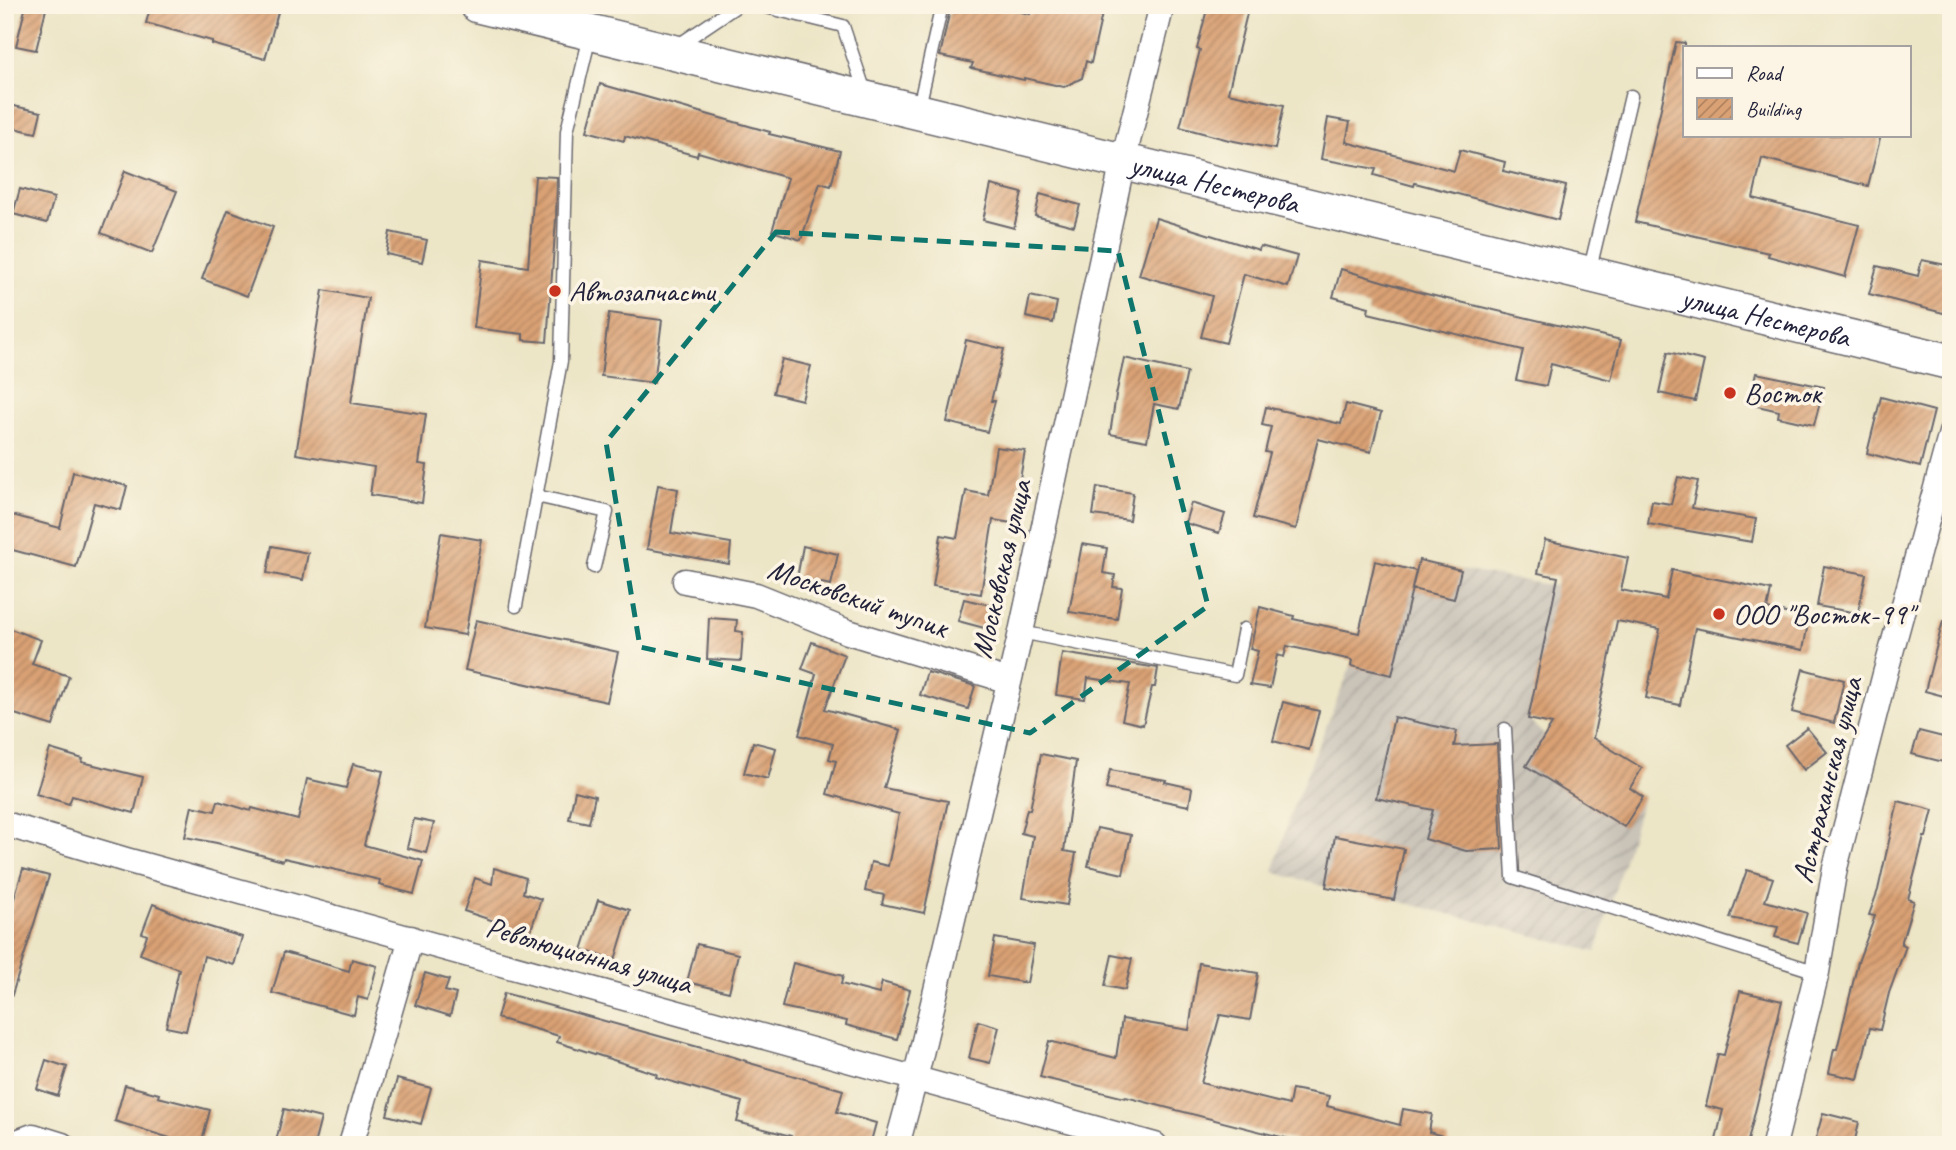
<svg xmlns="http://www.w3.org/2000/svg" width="1956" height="1150" viewBox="0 0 1956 1150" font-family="Caveat,sans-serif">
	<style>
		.industrial { fill: url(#industrial-furrows) }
		.building { fill: url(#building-hatch) }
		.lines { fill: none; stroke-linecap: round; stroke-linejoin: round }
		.service-casing { stroke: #69666c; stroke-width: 15 }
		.minor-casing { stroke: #69666c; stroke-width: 27 }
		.secondary-casing { stroke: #69666c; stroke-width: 38 }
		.service { stroke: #fff; stroke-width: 12 }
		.minor { stroke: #fff; stroke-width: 24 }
		.secondary { stroke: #fff; stroke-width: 35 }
		.marked { fill: none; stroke: #0f766e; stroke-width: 5; stroke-dasharray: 14 9; stroke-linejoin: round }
		.poi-dot { fill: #c8321e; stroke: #fcf5e5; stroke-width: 2.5 }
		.labels { text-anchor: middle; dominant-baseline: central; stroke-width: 7; stroke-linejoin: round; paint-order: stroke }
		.street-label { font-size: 30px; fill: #22223b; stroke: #fcf5e5 }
		.poi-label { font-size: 30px; fill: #22223b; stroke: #fcf5e5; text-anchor: start }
	</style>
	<defs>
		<pattern id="industrial-furrows" width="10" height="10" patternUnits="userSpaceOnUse" patternTransform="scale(1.75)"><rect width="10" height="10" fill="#c9c3b8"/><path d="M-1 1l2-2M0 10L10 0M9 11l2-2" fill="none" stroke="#aca79f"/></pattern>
		<pattern id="building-hatch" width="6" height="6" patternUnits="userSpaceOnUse" patternTransform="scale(1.75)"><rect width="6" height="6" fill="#daa174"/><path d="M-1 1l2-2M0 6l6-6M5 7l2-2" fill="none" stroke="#b08360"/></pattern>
	</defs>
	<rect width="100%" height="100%" fill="#fcf5e5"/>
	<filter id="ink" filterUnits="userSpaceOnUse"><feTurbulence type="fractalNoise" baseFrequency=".0143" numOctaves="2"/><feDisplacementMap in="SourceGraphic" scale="14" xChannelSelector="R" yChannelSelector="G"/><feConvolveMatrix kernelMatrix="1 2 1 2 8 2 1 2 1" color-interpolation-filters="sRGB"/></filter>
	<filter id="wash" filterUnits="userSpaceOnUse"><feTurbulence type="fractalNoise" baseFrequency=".00686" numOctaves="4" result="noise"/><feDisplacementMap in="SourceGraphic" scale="28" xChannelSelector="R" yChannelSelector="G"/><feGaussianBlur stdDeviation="1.57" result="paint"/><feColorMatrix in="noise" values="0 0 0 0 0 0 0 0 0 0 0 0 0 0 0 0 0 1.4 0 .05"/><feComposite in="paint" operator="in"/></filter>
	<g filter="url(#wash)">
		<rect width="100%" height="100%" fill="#ece5c6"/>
		<path class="industrial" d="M1419,560l42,10 95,16 -28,133 17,17 98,61 -47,155 -202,-52 -68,-13 -53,-15 20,-65 58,-141 24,-105 41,10z"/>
		<g id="blocks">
			<path class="building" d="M26,5h21l-11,45 -20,-4z
				M151,5h129l-15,54 -53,-15v-3l-66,-18z
				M951,5h40l39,9 2,-9h72l-13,58 -5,-2 -4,17 -18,9 -40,-9v2l-53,-12 2,-5 -33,-7z
				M1208,5h41l-21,88 56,12 -9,44 -46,-9 -49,-13 20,-77 -3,-1z
				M1676,42l9,1v92h196l-13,51 -106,-28 -9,40 106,27 -14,52 -77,-21 1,-3 -134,-31z
				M600,84l170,48 -1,2 71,17 -9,35 -11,-3 -19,57 -29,-9 16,-53 -90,-26 -1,4 -72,-20 -1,5 -37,-10z
				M5,104l36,8 -5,21 -31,-7z
				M1328,118l22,4 -4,20 108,29 6,-21 45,12 -2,9 63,15 -8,34 -143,-37 -1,3 -40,-11 2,-6 -55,-10z
				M125,171l52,20 -25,62 -51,-20z
				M535,176l22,1 -1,42 -9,123 -24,-2v-6l-49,-6 8,-68 46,7z
				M991,185l31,8 -8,35 -31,-8z
				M20,189l34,9 -7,25 -34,-9z
				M1040,194l40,11 -6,21 -39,-10z
				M228,210l45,17 -26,69 -45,-17z
				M1156,218l103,32 1,-4 37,10 -9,31 -44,-13 -18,69 -25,-6 11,-41 -73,-21z
				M390,232l37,8 -5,22 -36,-8z
				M1922,260l29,6v49l-82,-21 8,-28 41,10z
				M1341,269l81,24 199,47 -10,40 -60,-16 -5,22 -30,-6 7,-30 -155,-37 1,-6 -36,-10z
				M323,290l45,8 -17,105 75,11 -7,50 8,1 -5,38 -52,-8 4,-28 -78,-13z
				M1030,296l27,6 -4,21 -27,-6z
				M609,313l53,7 -8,63 -53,-7z
				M966,340l38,9 -13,52h4l-8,31 -40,-10z
				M1668,352l36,9 -9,40 -36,-8z
				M1124,358l63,14 -8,37 -25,-5 -7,37 -37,-7 6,-39z
				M782,359l29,7 -9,34 -29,-7z
				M1756,373l68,14 -10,38 -36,-8 1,-6 -30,-7z
				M1881,397l53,14 -14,56 -53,-14z
				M1346,404l35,9 -10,39 -53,-13 -22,90 -43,-11 17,-65 -5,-1 6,-25 -9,-2 4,-18 75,17z
				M996,447l29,4 -13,72 -19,-3 -12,74 -48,-8 8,-51 16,3 9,-47 22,4z
				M73,472l54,14 -6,24 -27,-7 -18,64 -71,-19v-35l55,15z
				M1678,477l20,4 -6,27 64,11 -4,23 -104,-18 4,-23 19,3z
				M658,485l20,4 -7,44 60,10 -2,21 -82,-15z
				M1097,487l36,6 -4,27 -36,-5z
				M1191,503l34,11 -6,19 -34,-10z
				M441,533l41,7 -17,95 -40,-7z
				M1545,540l83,18 -7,32 45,9 6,-29 99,20 -4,19 42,9 -6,32 -108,-22 -15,77 -34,-7 14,-69 -43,-8 -24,117 49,30 -12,20 13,9 -19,30 -98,-61 26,-42 -24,-5 30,-142 -20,-4z
				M1082,544l25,4 -4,25 12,2 -2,12 9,1 -5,31 -48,-7z
				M272,546l36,7 -5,27 -36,-7z
				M803,546l35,8 -7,31 -34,-7z
				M1419,560l42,10 -7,29 -42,-10z
				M1375,561l41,10 -24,104 -41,-9 1,-6 -65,-14 -3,11 -7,-2 -7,33 -20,-3 8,-34 -8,-2 10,-42 34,9 -1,3 66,14z
				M1824,566l42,8 -8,39 -41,-7z
				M964,599l30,7 -6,23 -30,-8z
				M709,618l28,2 -1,11 7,1 -2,29 -34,-2z
				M476,620l142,32 -11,50 -142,-32z
				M1943,621l8,1v76l-26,-7z
				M5,627l36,13 -9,24 37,12 -16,50 -48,-15z
				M812,642l33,13 -20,54 76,21 -17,58 64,13 -24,112 -42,-9 2,-9 -19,-4 6,-29 17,4 11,-52 -72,-20 9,-33 -7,-2 4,-15 -34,-9 17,-61 -14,-5z
				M1062,653l96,15 -3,19h-3l-9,38 -21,-5 8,-36 -42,-6 -3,21 -29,-4z
				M1803,669l41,11 -10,43 -42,-11z
				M927,672l48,14 -7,23 -48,-14z
				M1283,702l36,9 -10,39 -36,-9z
				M1394,717l63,14 -3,15 43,-2 5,105 -36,2 -41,-12 8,-29 -57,-12z
				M1807,728l20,24 -23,18 -19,-25z
				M1919,731l32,8v25l-39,-10z
				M753,742l23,6 -8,31 -24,-6z
				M50,749l33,10 -1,3 61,15 -9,36 -62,-17 -3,8 -33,-10z
				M1041,754l35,7 -12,90 12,2 -9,52 -44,-7 10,-62 -12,-3 6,-24 3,1z
				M353,764l30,7 -19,74 59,16 -9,33 -35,-9 1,-5 -96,-22 -1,3 -66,-18 -32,-6 7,-31 23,5 3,-10 33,10 1,-3 46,12 9,-41 39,9z
				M1110,770l56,10 -1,2 27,6 -3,18 -83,-17z
				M575,791l20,5 -6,27 -20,-4z
				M1898,801l35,9 -7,27h-2l-16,62 6,2 -13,43 5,2 -17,47 -9,37 -10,-2 -12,51 -29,-6 5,-24h3l21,-87 17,-46 -6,-1 9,-25z
				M414,819l20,4 -8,30 -19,-5z
				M1097,828l34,7 -8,39 -35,-8z
				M1335,836l69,13 -10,51 -68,-13z
				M494,868l32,10 -3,15 18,6 -11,34 -66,-22 11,-33 17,6z
				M23,869l26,7 -39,125 -5,-1v-72z
				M1747,870l26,8 -8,23 42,12 -9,30 -23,-6 3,-10 -48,-9z
				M598,900l32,10 -15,50 -33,-10z
				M153,904l50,21 39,12 -8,28 -30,-9 -18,75 -20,-4 13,-58 -39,-15 7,-19 -5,-2z
				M995,938l39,7 -7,38 -39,-7z
				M697,944l41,10 -9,38 -42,-10z
				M284,952l65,19 3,-12 25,7 -9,34 -10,-3 -4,18 -82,-22z
				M1112,955l20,4 -7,31 -20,-4z
				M793,963l50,13 -2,8 38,10 3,-12 28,8 -13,49 -51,-14 1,-4 -65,-14z
				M1199,963l59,10 -8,47 -30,-5 -19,68 88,22 3,-16 37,7 -2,10 73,19 3,-16 29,5 -3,18 20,6 -1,7h-136l-186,-48 -1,1 -85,-21 9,-36 67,17 6,-39 67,11z
				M425,973l24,7 -4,11 11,3 -6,22 -35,-11z
				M1740,991l42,10 -35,144h-9l-22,-5 7,-30 -17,-4 12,-52 6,1z
				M504,993l230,64 12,4v1l97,28 -6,22 39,11 -6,22h-81l2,-9 -54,-14 5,-20 -86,-25 1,-3 -100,-32 2,-6 -62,-18z
				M978,1021l21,6 -9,36 -21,-5z
				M46,1060l21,7 -9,29 -21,-7z
				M397,1079l34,9 -10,36 -34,-9z
				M125,1085l34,9 -1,3 52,13 -9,35h-8l-23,-6v-1l-55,-17z
				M284,1109l37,9 -7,27h-39z
				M1823,1113l36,9 -5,23h-40z"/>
		</g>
	</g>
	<g filter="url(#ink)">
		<use href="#blocks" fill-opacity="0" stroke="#69666c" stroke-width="2"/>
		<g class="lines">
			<defs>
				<path id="service" d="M758,5l85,21 23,69
					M677,46l61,-41
					M918,111l24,-106
					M1589,273l42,-177
					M536,496l71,16 -13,55
					M516,606l45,-245 6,-230 23,-95
					M1021,632l214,43 9,-46
					M1505,729l8,148 304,95"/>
				<path id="minor" d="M685,581l71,14 92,37 161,49
					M5,824l121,36 1029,285
					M9,1145l24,-9 29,9
					M351,1145l60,-207
					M897,1145l18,-66 106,-447 102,-471 39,-156
					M1774,1145l43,-173 18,-104 50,-194 66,-241"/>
				<g id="secondary">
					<path id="s1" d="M478,5l1473,357"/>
				</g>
			</defs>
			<use href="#service" class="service-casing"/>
			<use href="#minor" class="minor-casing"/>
			<use href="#secondary" class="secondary-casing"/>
			<use href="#service" class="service"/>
			<use href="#minor" class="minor"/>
			<use href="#secondary" class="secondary"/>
		</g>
	</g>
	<path class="marked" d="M776,232l342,19 90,355 -178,127 -390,-86 -34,-205z"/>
	<g class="poi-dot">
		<circle cx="555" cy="291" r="7"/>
		<circle cx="1730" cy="393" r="7"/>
		<circle cx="1719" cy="614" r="7"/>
	</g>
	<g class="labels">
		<g class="street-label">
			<text stroke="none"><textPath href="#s1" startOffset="758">улица Нестерова</textPath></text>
			<text stroke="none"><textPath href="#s1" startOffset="1325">улица Нестерова</textPath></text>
			<text transform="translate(1001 569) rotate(-77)">Московская улица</text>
			<text transform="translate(858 598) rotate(19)">Московский тупик</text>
			<text transform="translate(1827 780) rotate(-76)">Астраханская улица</text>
			<text transform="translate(589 955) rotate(16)">Революционная улица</text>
		</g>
		<g class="poi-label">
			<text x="569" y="291">Автозапчасти</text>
			<text x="1744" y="393">Восток</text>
			<text x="1733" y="614">ООО "Восток-99"</text>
		</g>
	</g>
	<rect width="1956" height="1150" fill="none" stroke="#fcf5e5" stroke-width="28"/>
	<rect x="1683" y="46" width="228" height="91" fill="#fcf5e5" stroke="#a5a1a1" stroke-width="2"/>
	<rect x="1697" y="68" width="35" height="10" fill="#ffffff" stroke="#a5a1a1" stroke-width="2"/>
	<text x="1746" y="80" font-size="21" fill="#22223b">Road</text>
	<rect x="1697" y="98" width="35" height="21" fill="url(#building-hatch)" stroke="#a5a1a1" stroke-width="2"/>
	<text x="1746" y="116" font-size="21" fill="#22223b">Building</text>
</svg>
